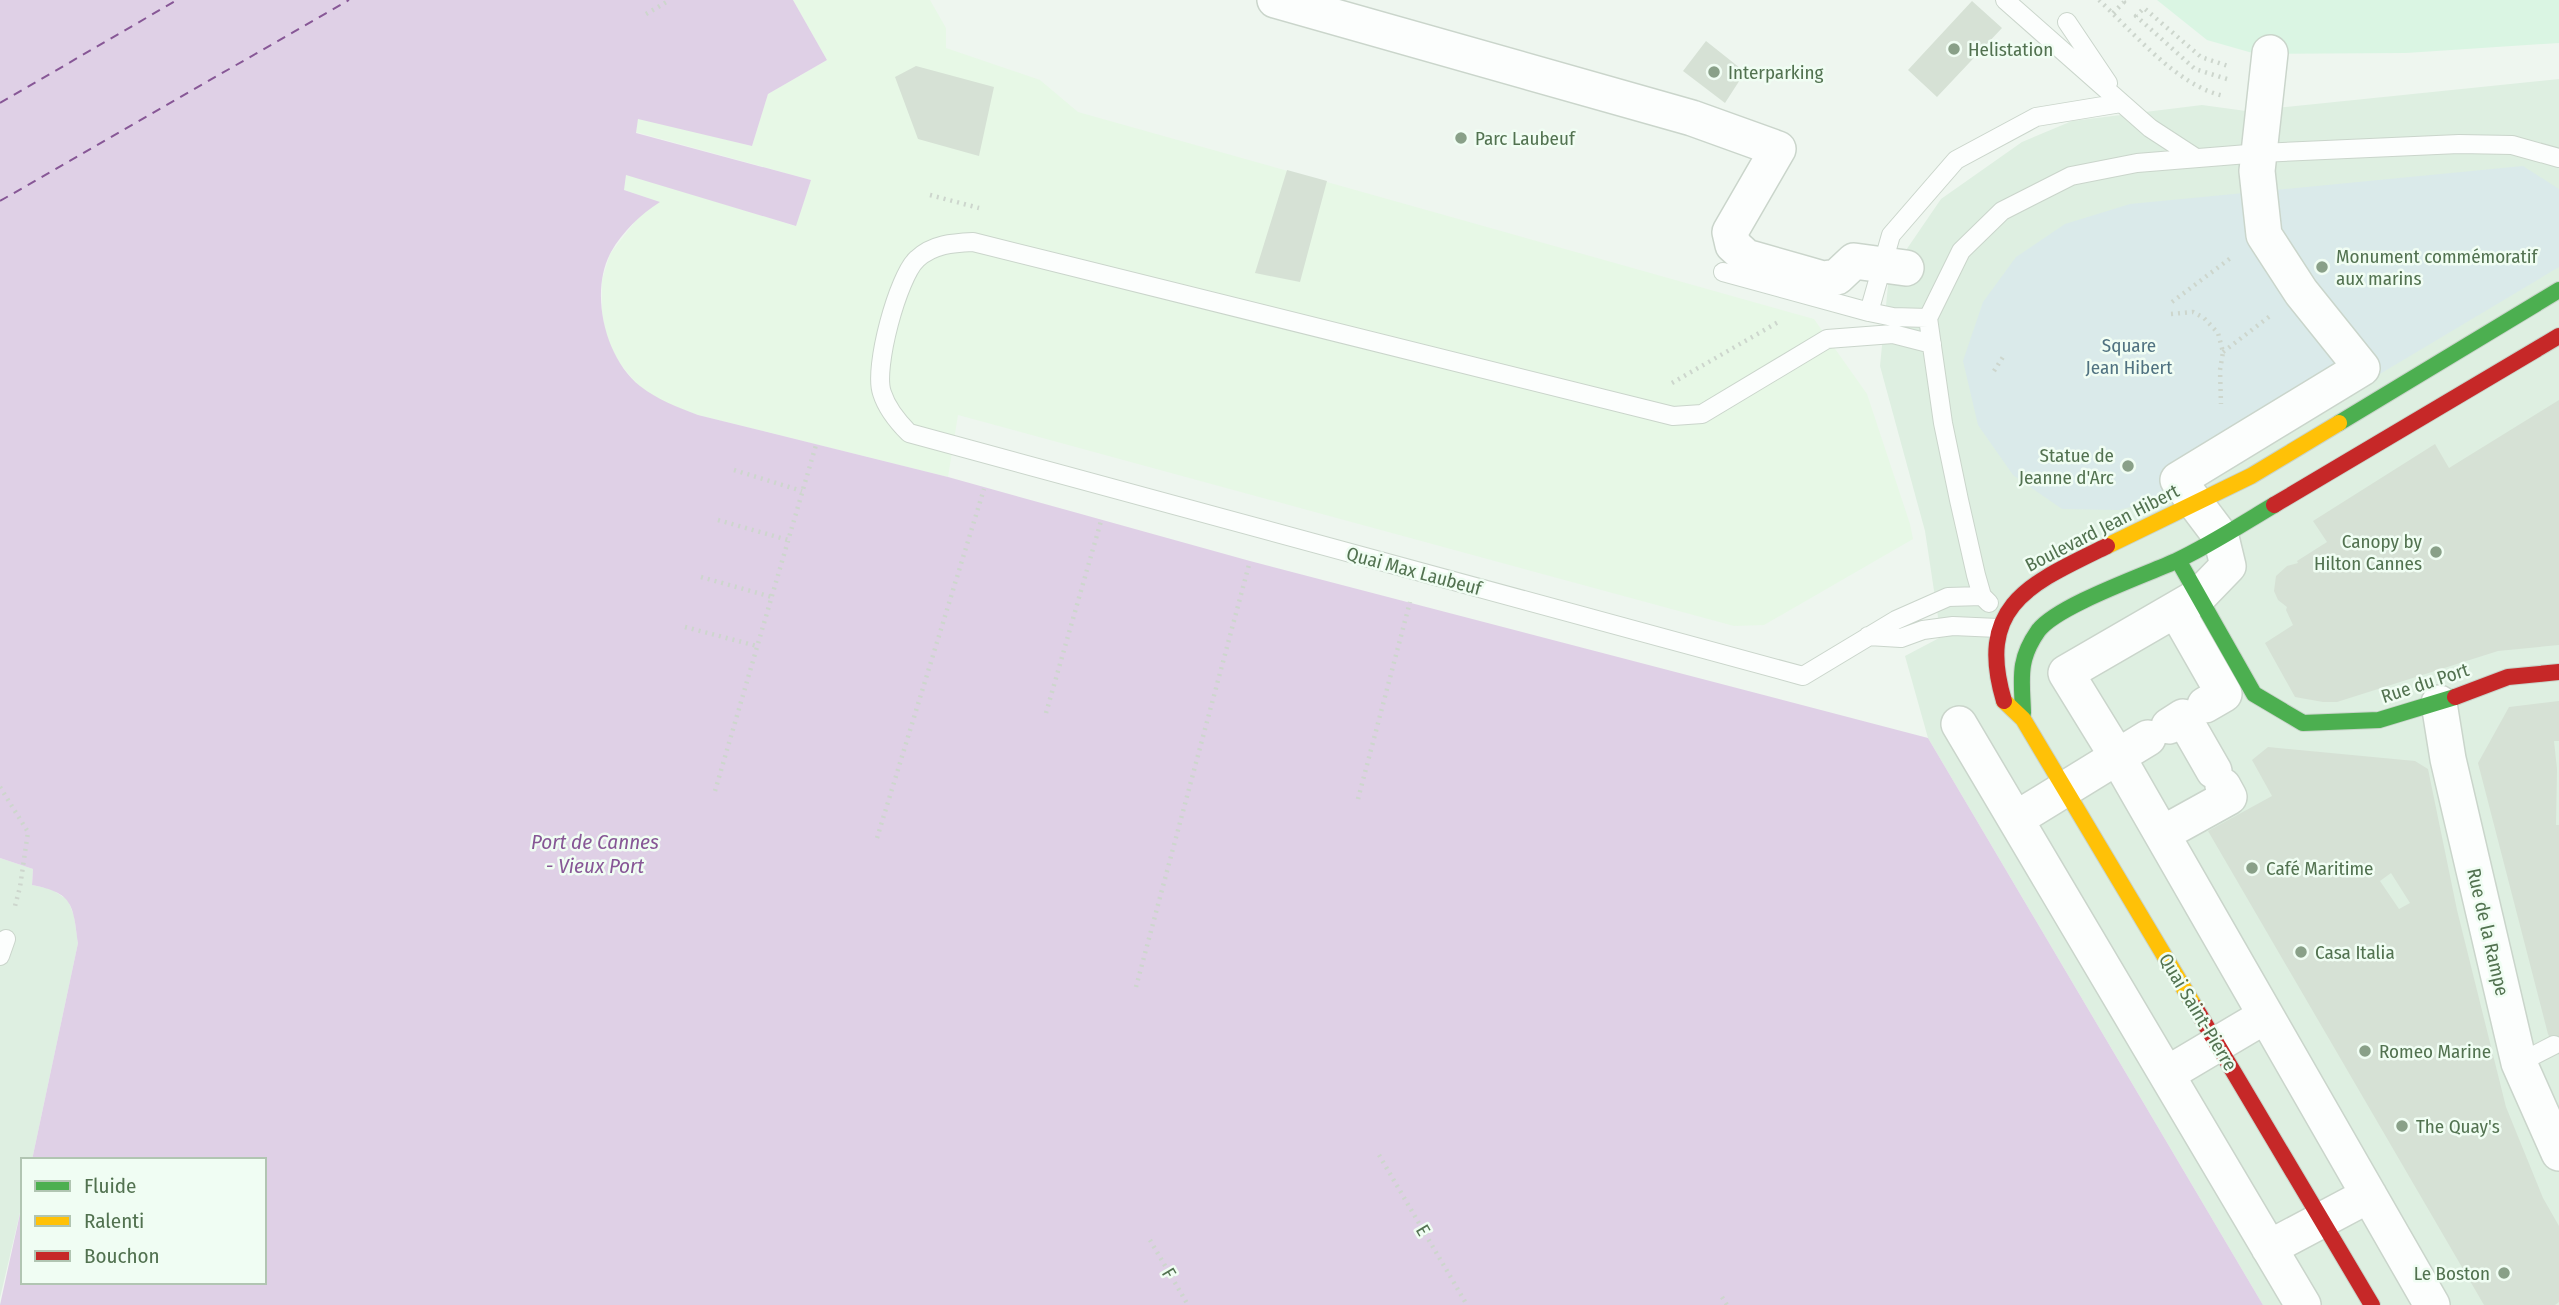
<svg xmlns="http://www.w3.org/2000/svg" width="2559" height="1305" viewBox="0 0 2559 1305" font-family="'Fira Sans Condensed',sans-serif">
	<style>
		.residential { fill: #deefe1 }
		.commercial { fill: #e7f8e6 }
		.green { fill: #daeaea }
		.sand { fill: #daf5e3 }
		.water { fill: #dfd0e6 }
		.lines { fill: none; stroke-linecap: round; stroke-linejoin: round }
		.ferry { stroke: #875796; stroke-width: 2; stroke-dasharray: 9 7; stroke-linecap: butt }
		.building { fill: #d6e1d5; fill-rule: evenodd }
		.lane-casing { stroke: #cad5cb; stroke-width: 20 }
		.street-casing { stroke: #cad5cb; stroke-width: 38 }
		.fast-casing { stroke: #c9d4ca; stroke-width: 18 }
		.slow-casing { stroke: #c9d4ca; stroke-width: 18 }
		.jam-casing { stroke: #c9d4ca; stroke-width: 18 }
		.path { stroke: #cdd6cd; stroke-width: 4.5; stroke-dasharray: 2 5; stroke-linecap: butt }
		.lane { stroke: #fcfefd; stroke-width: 18 }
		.street { stroke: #fcfefd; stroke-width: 35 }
		.fast { stroke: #4caf50; stroke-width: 16 }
		.slow { stroke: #ffc107; stroke-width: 16 }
		.jam { stroke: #c62828; stroke-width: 16 }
		.poi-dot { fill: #89a088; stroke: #f0fdf3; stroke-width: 2.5 }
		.labels { text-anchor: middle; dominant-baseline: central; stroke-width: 5; stroke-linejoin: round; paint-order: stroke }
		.poi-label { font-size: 19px; fill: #527250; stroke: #f0fdf3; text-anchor: start }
		.park-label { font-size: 19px; fill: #507281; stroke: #f0fdf3 }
		.street-label { font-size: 19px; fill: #527250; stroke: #f0fdf3 }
		.water-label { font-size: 21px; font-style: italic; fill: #875796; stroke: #f0fdf3 }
	</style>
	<rect width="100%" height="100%" fill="#eef6ef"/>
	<path class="residential" d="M2559,79v1226h-296l-335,-567 -23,-82 36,-19 -16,-106 -45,-165 9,-91 52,-76 81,-57 50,-21 130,-16 44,6z
		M0,858l33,11 -1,16 19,4 17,11 6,16 4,27 -46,217h-9v40l-23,98z"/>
	<path class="commercial" d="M793,0h137l16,28v20l94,32 38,32 736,207 53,75 43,130 3,15 -149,86 -30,1 -776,-211 -10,62 -250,-62 -36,-13 -24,-17 -18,-21 -13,-24 -5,-27v-33l8,-26 30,-39 19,-13 -35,-12 2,-16 169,52 16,-46 -175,-48 2,-14 114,28 16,-52 59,-34z"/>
	<path class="green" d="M2523,166l36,23v78l-382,228 -58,15 -57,-1 -49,-34 -35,-50 -15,-64 20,-59 33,-45 49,-33 65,-20z"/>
	<path class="sand" d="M2157,0h402v43l-153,10 -150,1 -49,-14z"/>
	<path class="water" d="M0,0h793l34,60 -59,34 -16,52 -114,-27 -2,14 175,47 -15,46 -170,-51 -2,15 36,12c-20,13 -37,29 -49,50 -22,40 -6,106 29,134 18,14 37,21 58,29l250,62 302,84 678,177 335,567h-2263l23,-105v82h241v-122h-232l46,-217c-5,-39 -5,-50 -46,-58l1,-16 -33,-11z"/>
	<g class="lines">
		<path class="ferry" d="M0,103l177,-103
			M0,201l349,-201"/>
	</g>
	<path class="building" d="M1972,1l30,27 -65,69 -29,-27z
		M1706,41l39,31 -20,31 -42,-32z
		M916,66l78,21 -15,69 -61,-17 -23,-62z
		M1287,170l40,11 -27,101 -45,-9z
		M2559,400v245l-61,6 -161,51h-14l-28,-5 -30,-54 28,-18 -7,-15 1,-3 -9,-7 -4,-9 2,-15 11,-10 11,-3 -1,-2 30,-19 -14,-21 122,-77 14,24z
		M2559,701v40h-5l3,28 -1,56h3v230l-11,-21 -70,-271 31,-56z
		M2268,747l147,14 13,8 29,141 49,197 37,91 16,28v76l-4,3h-71l-276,-474 64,-35 -20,-36zM2391,873l19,30 -11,6 -19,-28z"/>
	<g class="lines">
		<defs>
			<path id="lane" d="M2005,0l145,128 46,30
				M2067,22l41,61
				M1723,272l146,40 24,5 35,1
				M1869,312l22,-77 65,-75 80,-43 85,-14
				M1932,344l-39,-10 -66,5 -125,75 -29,2 -700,-174c-20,1 -40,2 -56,17 -19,17 -44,110 -35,134 5,16 15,28 27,40l894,243 93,-56 52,-23 34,-1
				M1989,603l-7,-7 -6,-21 -17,-75 -16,-77 -15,-105 33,-67 41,-40 69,-35 66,-13 123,-10 199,-9 53,1 47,13
				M1868,636l33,2 22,-8 30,-4 45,2
				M0,956l6,-17
				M2519,1063l35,-18"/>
			<path id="street" d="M1275,0l417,118 86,31 -48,83 3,13 13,12 77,22 14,-2 17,-16 52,7
				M2270,53l-13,118 7,64 37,57 61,76 -184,112 43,57 7,29 -29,30 -133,77 51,83 315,549
				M2176,610l48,84 -19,11
				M2439,703l9,56 71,304 40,90
				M1959,724l344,581
				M2169,726l14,-9 31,54
				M2016,819l132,-81
				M2162,834l67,-37 -6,-11
				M2167,1074l98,-58
				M2269,1248l100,-53"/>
			<path id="fast" d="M2339,423l220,-133
				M2178,560l76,134 49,29 76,-3 76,-23
				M2023,713c-1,-34 -6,-52 15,-82 18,-25 107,-56 138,-70 34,-16 66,-37 98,-56"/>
			<path id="slow" d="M2107,546l144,-70 88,-53
				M2004,701l19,18 172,288"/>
			<path id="jam" d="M2274,505l285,-169
				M2455,697l53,-20 51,-5
				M2004,701c-29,-97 28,-118 103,-155
				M2195,1007l177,298"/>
		</defs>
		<use href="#lane" class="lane-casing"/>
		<use href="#street" class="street-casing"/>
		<use href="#fast" class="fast-casing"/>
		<use href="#slow" class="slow-casing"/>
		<use href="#jam" class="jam-casing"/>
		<path class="path" d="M2099,0c34,32 78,86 125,96
			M2113,13l11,-11 -2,-2
			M646,14l24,-14
			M2227,79l-32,-10 -59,-53 8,-8 57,49 27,9
			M930,195l49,13
			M2172,302l60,-45
			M2171,314l22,-2 11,6 14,15 5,19 -3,18 1,34
			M2223,352l47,-36
			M1994,371l9,-14
			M1672,383l108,-62
			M734,470l68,21
			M718,520l70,20
			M701,577l71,20
			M685,627l72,19
			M1046,713l55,-192
			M0,787l28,45 -8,55 -6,23
			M715,791l101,-346
			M1358,799l52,-197
			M877,838l107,-349
			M1136,987l114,-426
			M1379,1155l88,150
			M1150,1240l38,65
			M1722,1297l5,8"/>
		<use href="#lane" class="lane"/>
		<use href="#street" class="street"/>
		<use href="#fast" class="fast"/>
		<use href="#slow" class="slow"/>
		<use href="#jam" class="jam"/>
	</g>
	<g class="poi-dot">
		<circle cx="1954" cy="49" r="7"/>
		<circle cx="1714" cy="72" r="7"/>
		<circle cx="1461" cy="138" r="7"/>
		<circle cx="2322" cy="267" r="7"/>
		<circle cx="2128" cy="466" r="7"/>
		<circle cx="2436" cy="552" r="7"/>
		<circle cx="2252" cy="868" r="7"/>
		<circle cx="2301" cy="952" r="7"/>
		<circle cx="2365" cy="1051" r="7"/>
		<circle cx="2402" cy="1126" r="7"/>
		<circle cx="2504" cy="1273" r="7"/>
	</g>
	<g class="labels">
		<g class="poi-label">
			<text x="1968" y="49">Helistation</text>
			<text x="1728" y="72">Interparking</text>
			<text x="1475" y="138">Parc Laubeuf</text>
			<text x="2336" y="256">Monument commémoratif<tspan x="2336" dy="22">aux marins</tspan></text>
			<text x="2114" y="455" text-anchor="end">Statue de<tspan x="2114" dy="22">Jeanne d'Arc</tspan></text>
			<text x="2422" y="541" text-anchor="end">Canopy by<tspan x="2422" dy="22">Hilton Cannes</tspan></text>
			<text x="2266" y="868">Café Maritime</text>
			<text x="2315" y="952">Casa Italia</text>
			<text x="2379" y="1051">Romeo Marine</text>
			<text x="2416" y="1126">The Quay's</text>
			<text x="2490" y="1273" text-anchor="end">Le Boston</text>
		</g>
		<g class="park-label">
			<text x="2129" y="345">Square<tspan x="2129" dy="22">Jean Hibert</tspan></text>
		</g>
		<g class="street-label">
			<text transform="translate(2102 528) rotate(-27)">Boulevard Jean Hibert</text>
			<text transform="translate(1414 571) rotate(15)">Quai Max Laubeuf</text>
			<text transform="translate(2425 683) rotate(-18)">Rue du Port</text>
			<text transform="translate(2488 932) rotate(77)">Rue de la Rampe</text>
			<text transform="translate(2198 1012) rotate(59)">Quai Saint-Pierre</text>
			<text transform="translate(1423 1230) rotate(60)">E</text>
			<text transform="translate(1169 1273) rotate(60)">F</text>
		</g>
		<g class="water-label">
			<text x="595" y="842">Port de Cannes<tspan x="595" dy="24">- Vieux Port</tspan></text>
		</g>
	</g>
	<rect x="21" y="1158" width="245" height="126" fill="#f0fdf3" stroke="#b1c5b2" stroke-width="2"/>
	<rect x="35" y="1181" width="35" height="10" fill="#4caf50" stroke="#b1c5b2" stroke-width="2"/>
	<text x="84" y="1193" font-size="21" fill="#527250">Fluide</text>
	<rect x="35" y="1216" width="35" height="10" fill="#ffc107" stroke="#b1c5b2" stroke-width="2"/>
	<text x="84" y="1228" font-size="21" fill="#527250">Ralenti</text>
	<rect x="35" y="1251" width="35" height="10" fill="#c62828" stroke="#b1c5b2" stroke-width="2"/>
	<text x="84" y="1263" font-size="21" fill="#527250">Bouchon</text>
</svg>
